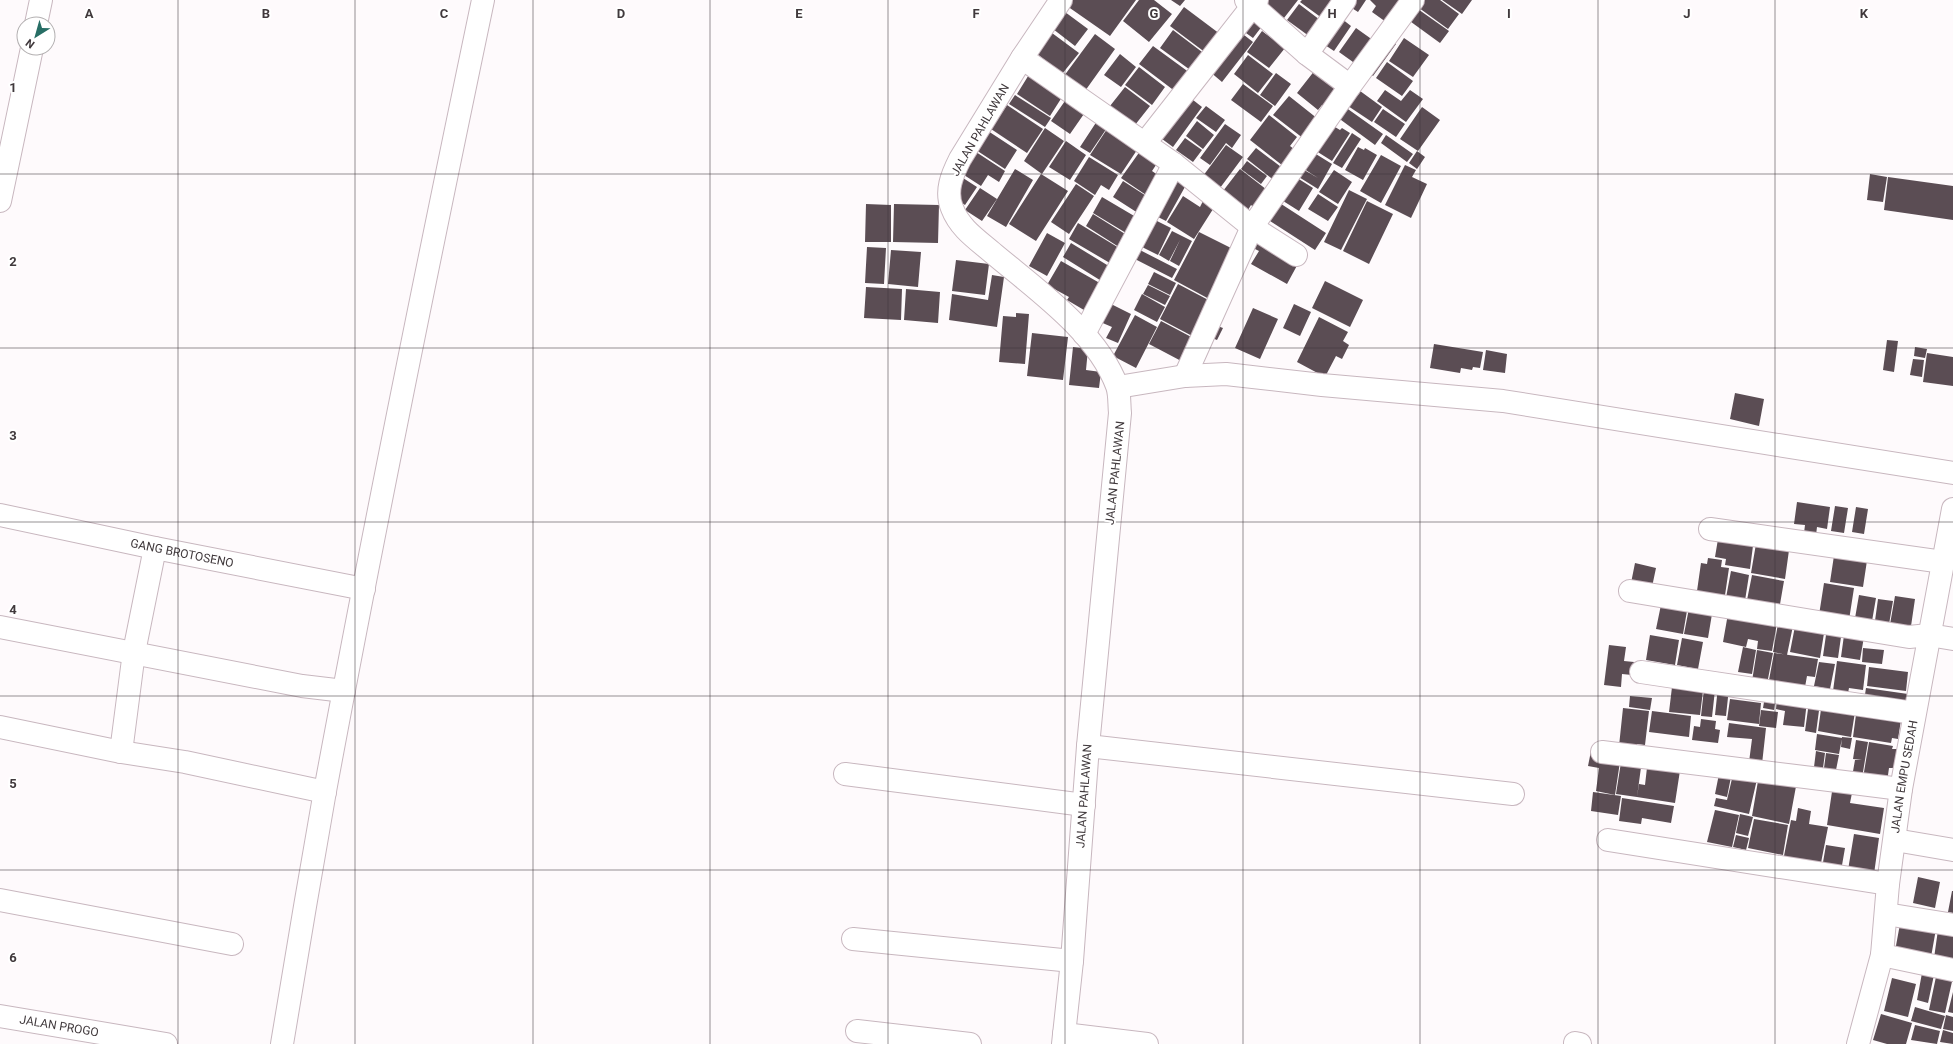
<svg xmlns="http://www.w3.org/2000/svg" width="1953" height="1044" viewBox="0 0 1953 1044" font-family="Roboto,sans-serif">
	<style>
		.building { fill: #5b4d54 }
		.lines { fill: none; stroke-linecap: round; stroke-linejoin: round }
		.minor-casing { stroke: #c8b7bf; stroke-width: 24 }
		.minor { stroke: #fff; stroke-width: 22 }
		.grid { fill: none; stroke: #40393c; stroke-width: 1; stroke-opacity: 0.55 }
		.labels { text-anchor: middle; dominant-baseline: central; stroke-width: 4; stroke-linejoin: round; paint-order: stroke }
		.street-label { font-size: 12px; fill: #40393c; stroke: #fff }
		.grid-label { font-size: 13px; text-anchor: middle; font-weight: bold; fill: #40393c; stroke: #fff; stroke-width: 4; stroke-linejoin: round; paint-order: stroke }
	</style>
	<rect width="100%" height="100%" fill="#fefafc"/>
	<path class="building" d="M1072,0h64l-26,36 -43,-30z
		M1139,0h15l18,14 -23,28 -26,-21z
		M1171,0h14l-5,6z
		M1267,0h31l-14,18 -20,-15z
		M1302,0h39l-15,21 -26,-19z
		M1346,0h20l-8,12 -14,-9z
		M1370,0h32l-16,22 -14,-10 4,-6z
		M1419,0h21l19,14 -11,15 -33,-24z
		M1442,0h30l-10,14z
		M1299,4l25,19 -11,16 -26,-19z
		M1184,7l36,27 -14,19 -36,-27z
		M1415,7l34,24 -9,12 -33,-24z
		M1253,11l13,10 -13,17 -14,-10z
		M1065,12l23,17 -13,17 -22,-17z
		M1337,15l14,11 -17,25 -15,-10z
		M1356,28l21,15 -17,24 -21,-15z
		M1173,30l33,25 -13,17 -33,-24z
		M1239,31l14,11 -31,40 -13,-11z
		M1262,31l23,17 -16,20 -22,-16z
		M1052,33l27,20 -17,21 -26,-21z
		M1095,34l20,15 -30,42 -21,-15z
		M1388,38l8,6 -23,32 -8,-5z
		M1404,38l25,17 -16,22 -24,-16z
		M1153,46l37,27 -14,19 -37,-28z
		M1120,54l16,13 -15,20 -17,-12z
		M1248,55l25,19 -15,19 -24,-19z
		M1387,62l26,19 -11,15 -26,-18z
		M1319,65l21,17 -10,13 4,3 -8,10 -4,-3 -4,5 -21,-17z
		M1139,67l26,20 -13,18 -27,-20z
		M1030,73l34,21 -14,22 -33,-22z
		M1276,73l15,11 -16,22 -15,-11z
		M1243,84l30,22 -12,16 -30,-22z
		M1125,87l25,19 -15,19 -25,-19z
		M1356,88l26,19 -10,15 -27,-18z
		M1385,90l16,11 9,-11 13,9 -17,23 -29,-21z
		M1015,95l36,23 -6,9 -36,-23z
		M1188,96l14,11 -29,40 -15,-11z
		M1289,96l34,27 -15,19 -35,-27z
		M1067,98l19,13 -16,23 -19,-13z
		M1007,105l36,24 -16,24 -36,-24z
		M1206,106l19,14 -9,12 -20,-14z
		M1345,107l38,27 -8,11 -38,-28z
		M1422,107l18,13 -22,31 -18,-12z
		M1383,109l22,15 -9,13 -22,-15z
		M1269,115l28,22 -7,9 9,7 -12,16 -37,-29z
		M1099,118l10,7 -19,28 -10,-6z
		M1197,121l17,14 -11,14 -17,-13z
		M1225,124l16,11 -9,13 -6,-5 -16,22 -10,-7z
		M1330,124l10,6 2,-2 8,5 -18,28 -19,-12z
		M1045,128l19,13 -22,33 -18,-13z
		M1107,129l30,21 -16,24 -31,-19z
		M988,131l29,19 -12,19 -29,-19z
		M1352,133l9,6 -19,29 -9,-5z
		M1386,135l27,19 -6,8 -26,-19z
		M1185,138l17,12 -9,12 -17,-12z
		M1066,141l20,14 -16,25 -21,-13z
		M1226,145l17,12 -23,31 -17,-12z
		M1143,147l17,12 -8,12 10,7 -13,19 -28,-19z
		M1358,147l6,3 1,-2 12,7 -14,25 -18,-10z
		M1256,148l29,22 -9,12 -29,-23z
		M1311,151l21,13 -14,25 -24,-15 5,-7 19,11 -17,-11z
		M1417,151l8,6 -8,12 -8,-6z
		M976,152l29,19 -6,11 -11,-7 -7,11 -17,-11z
		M1381,155l20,11 -20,37 -21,-12z
		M1089,157l29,18 -9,15 -8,-5 -6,10 -21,-14z
		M1247,161l20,15 -6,8 -20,-15z
		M1405,165l11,5 -4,7 15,7 -16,34 -26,-13z
		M1015,169l18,11 -27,47 -19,-11z
		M1240,169l31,24 -14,17 -6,-5 -3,5 -25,-19z
		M1334,170l18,12 -14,22 -19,-12z
		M1041,174l27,17 -32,50 -27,-17z
		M1870,174l17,3 -4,25 -16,-2z
		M1294,176l19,12 -14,23 -19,-12z
		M1173,177l13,8 -20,36 -14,-7z
		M1888,177l65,9v34l-69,-10z
		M963,178l14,9 -12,18 -14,-10z
		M1123,181l28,18 -10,16 -28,-18z
		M1076,184l18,12 -25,38 -18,-12z
		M980,188l17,11 -15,22 -17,-11z
		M1349,190l18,9 -26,51 -17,-8z
		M1318,194l20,13 -10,14 -20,-12z
		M1183,196l17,11 4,-8 11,7 -21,33 -27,-17z
		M1102,197l39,23 -10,16 -38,-23z
		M1275,200l51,33 -11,17 -51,-33z
		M1367,201l26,13 -24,50 -26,-13z
		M866,204l25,1v37h-26z
		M894,204l45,1 -1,38 -45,-1z
		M1093,214l37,23 -8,12 -36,-23z
		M1151,218l20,10 -13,27 -20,-10z
		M1078,223l46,28 -9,15 -46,-27z
		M1172,231l20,10 -13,25 -9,-5 10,-21 -11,21 -10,-6z
		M1199,232l38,19 -26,49 -37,-20z
		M1047,233l18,10 -18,33 -18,-10z
		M1258,236l42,24 -13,24 -36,-20 8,-13 -8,-4z
		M1071,243l41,25 -9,14 -40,-25z
		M867,247l19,1 -2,36 -19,-1z
		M1136,248l41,21 -5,9 -41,-21z
		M891,250l30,2 -3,35 -30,-3z
		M956,260l33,4 -4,31 -33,-4z
		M1061,261l44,25 -16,27 -22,-13 2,-3 -22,-12z
		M1154,272l22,11 -6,12 -22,-11z
		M992,275l12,2 -7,50 -48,-7 3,-26 36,6z
		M1325,281l38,19 -13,27 -38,-19z
		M1178,284l36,19 -18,35 -36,-19z
		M1148,285l22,11 -5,9 -22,-11z
		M866,287l36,2 -1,31 -37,-2z
		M906,289l34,3 -2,31 -34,-3z
		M1142,294l23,13 -8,15 -23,-12z
		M1107,302l24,12 -13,29 -12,-5 6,-11 -14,-6z
		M1294,304l17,8 -11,24 -17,-8z
		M1253,308l25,11 -18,40 -25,-11z
		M1016,313l13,1 -4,50 -26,-2 4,-46 13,1z
		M1135,315l22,12 -21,41 -23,-12z
		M1319,317l29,15 -5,9 6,4 -7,14 -6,-3 -11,21 -28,-15z
		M1161,321l36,19 -12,23 -36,-19z
		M1212,324l11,4 -6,12 -10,-4z
		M1032,333l36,4 -5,43 -36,-4z
		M1887,340l11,1 -4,31 -11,-2z
		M1434,344l49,8 -3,16 -7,-1 -1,3 -11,-2 -1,5 -30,-5z
		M1073,347l15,2 -2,21 15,2 -2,16 -30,-3z
		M1915,347l12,2 -2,9 -11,-2z
		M1486,350l21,4 -2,19 -22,-3z
		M1927,353l26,4v29l-30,-4z
		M1913,359l11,1 -2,17 -12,-2z
		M1735,393l29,6 -5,27 -29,-7z
		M1797,502l33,5 -3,22 -10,-2 -1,8 -12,-2 1,-8 -11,-1z
		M1835,506l13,2 -4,25 -13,-2z
		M1856,507l12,2 -4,25 -12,-2z
		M1719,533l35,5 -4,31 -25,-4 1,-6 -11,-2z
		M1757,538l33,5 -5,36 -34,-6z
		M1835,549l33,5 -5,33 -33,-5z
		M1708,558l14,2 -1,7 8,1 -5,34 -28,-4 5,-35 6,1z
		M1635,563l21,5 -4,19 -21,-4z
		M1731,571l18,4 -5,32 -19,-4z
		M1752,575l32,6 -5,29 -32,-10z
		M1824,583l30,5 -5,32 -30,-5z
		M1859,595l17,3 -5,29 -17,-3z
		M1895,596l20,3 -5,34 -21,-3z
		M1878,599l15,2 -5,29 -14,-2z
		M1662,600l26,5 -5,29 -27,-5z
		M1690,603l23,5 -5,30 -24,-4z
		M1729,608l49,9 -6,34 -15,-2 1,-8 -10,-2 -2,8 -23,-5z
		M1779,618l15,3 -7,34 -14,-3z
		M1796,621l29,6 -5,31 -30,-6z
		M1827,628l15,2 -4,28 -15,-2z
		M1845,628l20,3 -5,29 -19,-3z
		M1650,635l29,5 -4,25 -29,-5z
		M1682,638l21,4 -5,27 -21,-4z
		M1609,645l17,2 -2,14 10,1 -2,13 -10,-1 -1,13 -17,-2z
		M1743,647l13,3 -4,24 -14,-2z
		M1863,648l21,2 -2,14 -20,-2z
		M1757,650l16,3 -6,31 -15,-3z
		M1774,653l44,6 -3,18 -8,-1 -2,11 -36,-7z
		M1837,661l29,4 -3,25 -14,-2 -1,5 -15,-2z
		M1819,662l16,2 -5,25 -16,-3z
		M1869,667l39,5 -2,19 -39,-5z
		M1672,687l31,4 -3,24 -31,-3z
		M1718,687l11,1 -3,28 -11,-1z
		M1866,688l42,6 -1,13 -43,-6z
		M1704,689l11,1 -3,27 -11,-1z
		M1630,696l22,2 -2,12 -21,-3z
		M1765,696l11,1 -2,13 -11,-2z
		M1777,697l30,4 -3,26 -21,-2 2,-14 -9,-2z
		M1730,699l31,4 -2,21 -32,-4z
		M1809,702l11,1 -4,30 -11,-2z
		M1822,702l33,10 -4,25 -33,-6z
		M1857,707l44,13 -3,19 -6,-1 -1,5 -38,-6z
		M1623,708l26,3 -4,34 -8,-1 -1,4 -17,-2z
		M1761,710l17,2 -2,16 -17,-2z
		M1652,711l39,5 -2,21 -40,-5z
		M1701,719l15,2 -1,8 5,1 -2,13 -26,-3 2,-14 6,1z
		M1729,723l37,5 -4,36 -13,-2 3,-23 -25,-2z
		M1817,734l25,4 -3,16 -24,-4z
		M1842,737l10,1 -2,11 -9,-2z
		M1856,740l12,2 -6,36 -10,-1 3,-17h7l-9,-1z
		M1869,742l24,4 -1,3h5l-3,19h-5l-2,14 -24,-4z
		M1591,751l30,4 -6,40 -19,-4 3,-23 -11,-2z
		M1816,751l9,2 -2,15 -9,-1z
		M1826,753l13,2 -3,15 -12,-2z
		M1622,756l20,4 -5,37 -21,-3z
		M1648,759l33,5 -6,39 -38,-6 2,-13 6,1z
		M1720,769l12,3 -5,25 -12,-3z
		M1734,770l24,5 -9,39 -35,-8 2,-8 11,2z
		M1758,781h39l-8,43 -37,-8z
		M1833,785l20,3 -3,15 34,5 -4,26 -53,-9z
		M1593,792l28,4 -3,19 -27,-4z
		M1622,798l52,8 -3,17 -29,-5 -1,6 -22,-3z
		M1798,808l13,3 -2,13 19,3 -8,41 -37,-7 8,-41 5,1z
		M1715,810l24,5 -7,32 -25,-5z
		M1740,814l13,3 -5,19 -12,-3z
		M1754,819l34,6 -5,30 -35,-7z
		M1854,834l25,4 -5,36 -26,-4z
		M1736,835l13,3 -3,12 -13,-3z
		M1826,845l19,3 -4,23 -19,-3z
		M1918,877l22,5 -5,26 -22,-5z
		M1952,891h1v22l-5,-1z
		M1900,924l36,5 -5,28 -36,-6z
		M1938,930l15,2v29l-19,-3z
		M1937,972l16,5 -8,36 -16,-3z
		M1922,973l12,2 -6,28 -11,-3z
		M1892,978l24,6 -8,33 -24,-6z
		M1953,992v21l-5,-1z
		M1915,1007l30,9 -4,13 -30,-8z
		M1881,1014l31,9 -6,21h-19l-14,-4z
		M1946,1015l7,2v14l-10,-2z
		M1915,1025l25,6 -3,13 -26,-4z
		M1943,1030l10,3v11l-13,-2z"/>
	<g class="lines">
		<defs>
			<g id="minor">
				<path d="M1061,0l-39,58 -62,101c-8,16 -15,32 -8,49 8,21 26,32 42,46 43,36 103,78 123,132 3,8 2,18 3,27l-32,333 -16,215 -9,83"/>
				<path d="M1246,0l61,54 43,32 63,-86"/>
				<path d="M36,24l5,-24"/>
				<path d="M1307,54l38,-54"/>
				<path d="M1022,58l152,106 78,63 44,28"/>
				<path d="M1145,143l112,-143"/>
				<path d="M0,201l32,-153"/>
				<path d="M1084,334l90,-170"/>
				<path d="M1185,376l67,-149 98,-141"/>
				<path d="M1118,387l67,-11 41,-2 96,11 181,16 450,72"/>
				<path id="s1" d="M0,515l155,33 209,41"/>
				<path d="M1710,529l233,33"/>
				<path d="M1630,591l279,46 20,-2 24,4"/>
				<path d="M0,627l302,59 42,5"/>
				<path d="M1641,672l273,41"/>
				<path d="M0,727l121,25 64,10 140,30"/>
				<path d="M1088,746l425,48"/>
				<path d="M121,752l13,-100 21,-104"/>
				<path d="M1602,752l299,37"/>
				<path d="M845,774l239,31"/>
				<path d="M1608,840l280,44"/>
				<path d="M1895,840l58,10"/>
				<path d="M0,900l232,44"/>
				<path d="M1886,914l67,11"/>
				<path d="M853,939l219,22"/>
				<path d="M1882,955l71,15"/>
				<path id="s2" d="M0,1016l166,28"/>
				<path d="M857,1031l113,13"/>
				<path d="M1064,1034l83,10"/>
				<path d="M1575,1043l5,1"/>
				<path d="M282,1044c14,-84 28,-169 43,-253 49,-264 103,-528 158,-791"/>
				<path id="s3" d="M1858,1044l24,-89 6,-71 13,-95 52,-280"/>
			</g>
		</defs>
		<use href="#minor" class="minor-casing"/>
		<use href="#minor" class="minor"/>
	</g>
	<path class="grid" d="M178,0v1044M355,0v1044M533,0v1044M710,0v1044M888,0v1044M1065,0v1044M1243,0v1044M1420,0v1044M1598,0v1044M1775,0v1044M0,174h1953M0,348h1953M0,522h1953M0,696h1953M0,870h1953"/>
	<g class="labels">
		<g class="street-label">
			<text transform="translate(980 130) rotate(-60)">JALAN PAHLAWAN</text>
			<text transform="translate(1115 473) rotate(-84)">JALAN PAHLAWAN</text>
			<text stroke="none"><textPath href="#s1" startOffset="186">GANG BROTOSENO</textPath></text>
			<text stroke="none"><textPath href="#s3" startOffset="272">JALAN EMPU SEDAH</textPath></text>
			<text transform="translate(1084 796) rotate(-86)">JALAN PAHLAWAN</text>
			<text stroke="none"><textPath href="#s2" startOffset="60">JALAN PROGO</textPath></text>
		</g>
	</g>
	<g class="grid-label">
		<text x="89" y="18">A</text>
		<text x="266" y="18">B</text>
		<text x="444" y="18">C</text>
		<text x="621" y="18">D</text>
		<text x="799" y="18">E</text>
		<text x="976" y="18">F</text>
		<text x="1154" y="18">G</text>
		<text x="1332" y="18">H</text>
		<text x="1509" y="18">I</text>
		<text x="1687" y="18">J</text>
		<text x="1864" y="18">K</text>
		<text x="13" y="92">1</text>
		<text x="13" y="266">2</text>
		<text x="13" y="440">3</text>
		<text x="13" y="614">4</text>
		<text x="13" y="788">5</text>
		<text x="13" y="962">6</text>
	</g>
	<g transform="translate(36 36) rotate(217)"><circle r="19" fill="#ffffff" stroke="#b3b0b1"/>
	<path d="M0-3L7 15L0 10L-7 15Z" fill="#276e65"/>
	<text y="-6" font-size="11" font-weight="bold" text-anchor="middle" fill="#40393c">N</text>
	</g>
</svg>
